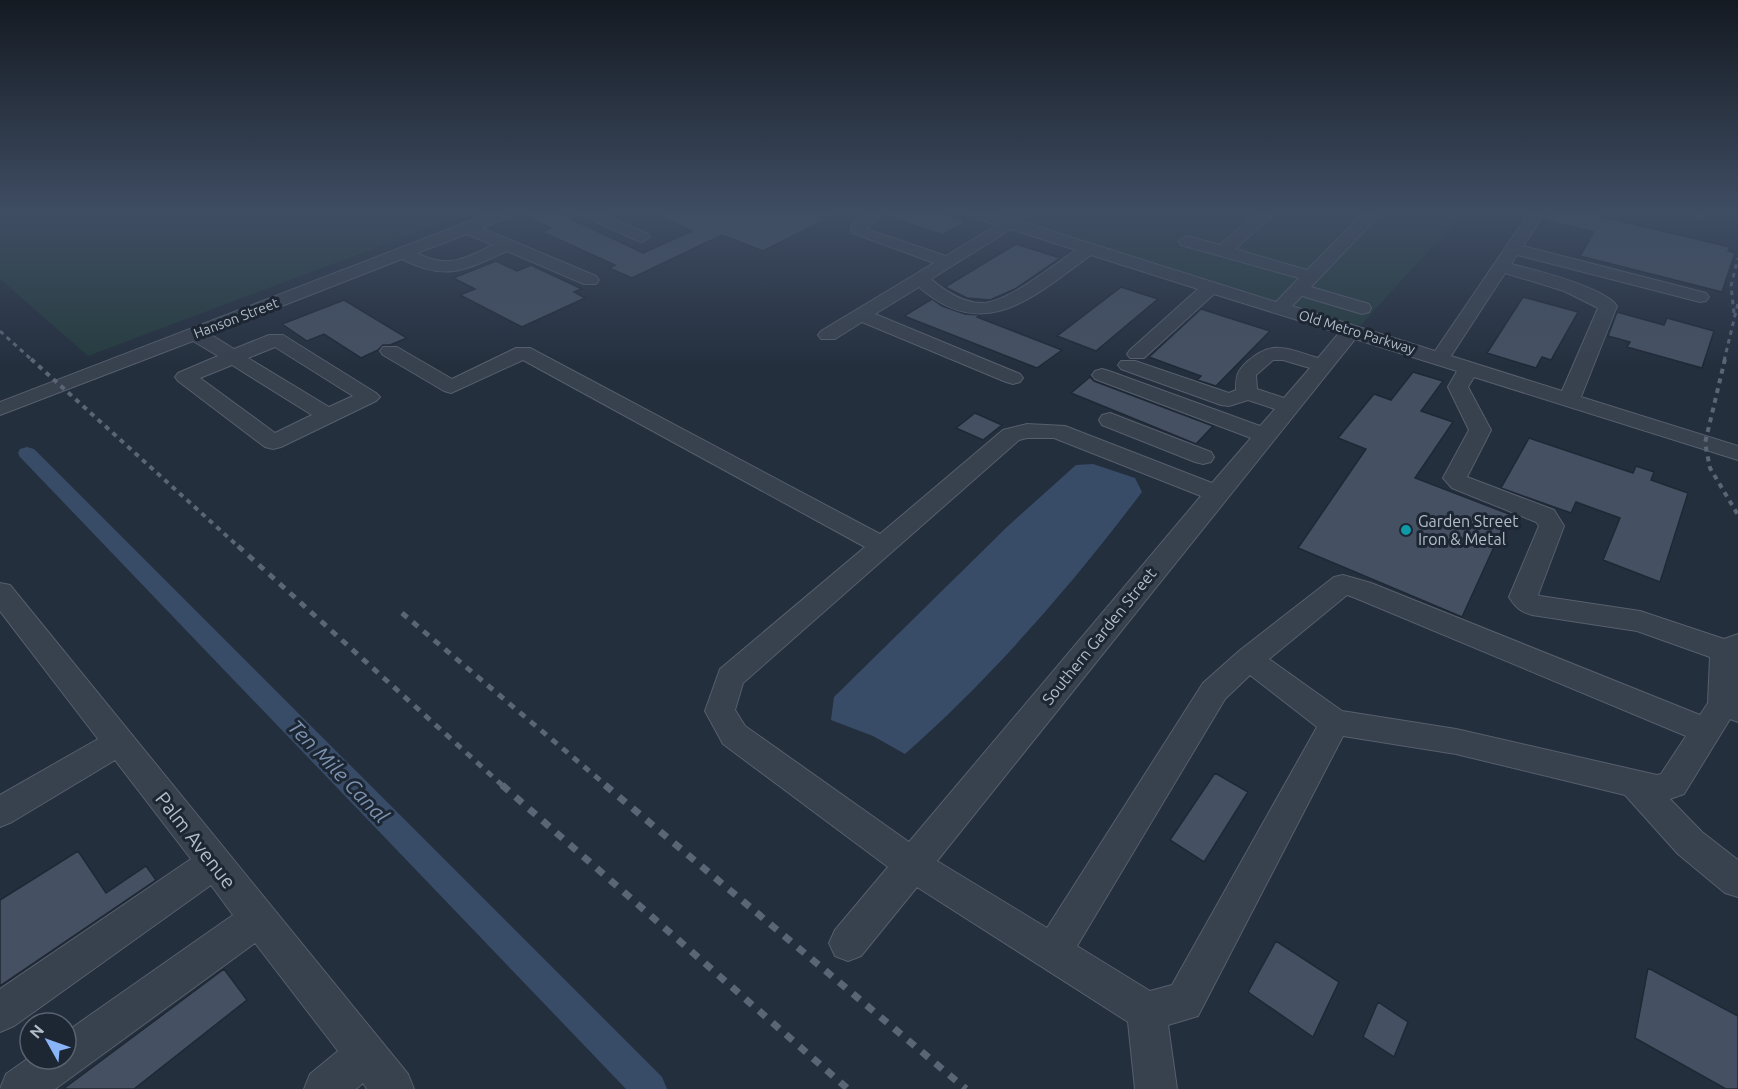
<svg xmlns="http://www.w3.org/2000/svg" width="1738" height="1089" viewBox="0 0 1738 1089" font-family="Ubuntu,sans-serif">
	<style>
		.green { fill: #263c3f }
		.water { fill: #394c67 }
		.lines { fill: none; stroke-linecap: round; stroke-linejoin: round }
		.canal { fill: #394c67; fill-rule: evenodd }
		.building { fill: #455162; stroke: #1f2835; stroke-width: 1.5 }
		.minor-casing { stroke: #565f6c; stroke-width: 2 }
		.minor { fill: #38414e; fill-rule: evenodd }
		.rail-far3 { stroke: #5a6575; stroke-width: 3; stroke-dasharray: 4.5 4.5; stroke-linecap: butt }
		.rail-far2 { stroke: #5a6575; stroke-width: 4; stroke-dasharray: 5 5; stroke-linecap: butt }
		.rail-far1 { stroke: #5a6575; stroke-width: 5; stroke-dasharray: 7 7; stroke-linecap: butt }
		.rail { stroke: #5a6575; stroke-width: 7; stroke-dasharray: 9 9; stroke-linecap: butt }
		.culture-dot { fill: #0f9aa8; stroke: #1d2633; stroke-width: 2 }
		.labels { text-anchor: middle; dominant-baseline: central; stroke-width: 6; stroke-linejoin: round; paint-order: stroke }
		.far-street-label { font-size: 14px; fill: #b4bcc9; stroke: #1d2633 }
		.poi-label { font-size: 16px; fill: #b4bcc9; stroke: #1d2633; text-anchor: start }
		.street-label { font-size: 16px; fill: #b4bcc9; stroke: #1d2633 }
		.near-street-label { font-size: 20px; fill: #b4bcc9; stroke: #1d2633 }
		.near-water-label { font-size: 21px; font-style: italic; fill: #7c92b1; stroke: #1d2633 }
	</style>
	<rect width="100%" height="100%" fill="#242f3e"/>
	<path class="green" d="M15,213h417l15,8 -359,135 -88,-77v-61z
		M988,213h475l-102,112 -16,-1z"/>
	<path class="water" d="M1093,464l42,14 7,14c-71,94 -149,184 -237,262l-32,-18 -42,-16 3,-23 174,-171 68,-61z"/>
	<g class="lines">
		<path class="canal" d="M27,447l7,2 628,628 5,12h-41l-606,-632 -2,-4 2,-4z"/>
	</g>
	<path class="building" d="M518,213h41l84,40 49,-22 -41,-18h188l-76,38 -41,-16 -90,43 -23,-10 6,-3 -73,-33 9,-4z
		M889,213h52l25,9 -24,13 -55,-19z
		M1547,213h54l-2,3 131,31 -2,4 7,2 -13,39 -142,-36 14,-24 -51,-12z
		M1016,244l44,14 -45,31 -25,11 -23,-2 -22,-11z
		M496,261l21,10 14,-6 51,24 -8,3 11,6 -63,29 -62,-32 15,-6 -22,-11z
		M1121,287l37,12 -62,52 -39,-15z
		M1523,297l55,15 -27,48 -9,-3 -6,11 -49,-15z
		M932,299l10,7 23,8 15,1 -3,2 85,33 -25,18 -133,-52z
		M344,300l63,38 -17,7h-7l-5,5 -17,8 -37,-24 -17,7 -25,-17z
		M1201,309l69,22 -54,55 -19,-6 4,-4 -52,-19z
		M1617,312l47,13 3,-7 47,13 -12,37 -75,-21 3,-5 -22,-6z
		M1413,372l30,9 -22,30 32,11 -38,56 94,36 -47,103 -164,-69 68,-99 -28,-11 36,-44 17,6z
		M1090,377l4,4 119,45 -17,18 -125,-51z
		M975,413l27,12 -19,15 -27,-12z
		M1529,438l104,35 3,-7 18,6 -3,8 37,13 -28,89 -57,-22 17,-42 -44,-16 -5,11 -70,-25z
		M1215,773l33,19 -44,70 -34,-22z
		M78,851l28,42 40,-27 10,14 -156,106v-86z
		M1276,941l63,41 -26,55 -65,-45z
		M1648,968l90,48v73h-12l-91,-51z
		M224,969l23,31 -113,89h-71z
		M1378,1002l30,20 -14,35 -31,-20z"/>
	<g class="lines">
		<defs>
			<path id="minor" d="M491,213h23l-2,3 -30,12 114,48 3,4 -3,4h-12l-77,-33c-42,19 -60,31 -105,8l-192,75 24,15 35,-14h14l93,58 4,4 -4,4 -95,46 -8,2 -8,-2 -87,-66 -3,-4 3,-4 40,-17 -25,-15 -193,74v-13zM467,234l26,11c-29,14 -45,24 -76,8zM275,347l78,49 -24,11 -81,-49zM232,365l80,50 -37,18 -75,-55z
				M577,213h23l48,21 2,3 -8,5 -6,-2z
				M868,213h19l-20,15 5,3 74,25 51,-31 -27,-9 -2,-3h26l282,89 23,-24 -118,-33 -2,-4 8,-5 33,9 37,-32h18l-40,36 72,21 57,-57h17l-70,74 58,17 2,4 -2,4 -7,2 -60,-18 -10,10 143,45 94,-138h16l-22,33 183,47 3,4 -3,4 -6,1 -183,-47 -6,9c24,6 93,23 106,42l-36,91 157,49v14l-264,-83 -6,10 23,43 -24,47 87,33 10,16 -26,69 2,1 100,15 84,28 14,-5v88l-8,-3 -46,75 -14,5 32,33 36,28v37l-13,-4 -47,-39 -53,-59 -169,-41 -113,-18 -145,280 -30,9 9,64h-42l-7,-67 -211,-135 -56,69 -13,5 -13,-5 -6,-13 6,-13 53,-63 -165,-123 -18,-33 15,-42 145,-122 -342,-187 -72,33 -7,-2 -61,-36 -3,-4 3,-4h14l55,32 64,-31h14l350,186 123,-104 24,-6 38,2 147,57 39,-45 -156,-59 -3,-4 3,-4 7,-2 7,2 151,55 15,-17 -27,-9 -19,6 -8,-1 -100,-36 -3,-4 3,-4h14l94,32 7,-3c0,-15 1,-19 12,-29 25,-22 40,-12 70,-3l21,-25 -125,-39 -70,64h-14l-3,-4 3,-4 68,-61 -107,-34c-57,41 -106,90 -172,32l-44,27 145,60 3,4 -3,4 -7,2 -7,-2 -144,-60 -27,17h-14l-3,-4 3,-4 113,-68 -81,-30 -2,-3 2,-7zM1011,229l65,21c-21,14 -71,55 -96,53 -19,-1 -35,-12 -49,-24zM1505,273l59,18 34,17 -36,83 -111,-35zM1355,339l102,32 -9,16 21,43 -26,48 9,10 84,34 3,4 -30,71c6,10 12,15 23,18l105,16 73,26 -2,46 -8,12 -329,-132 -28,-8 -9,2 -95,74 -36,32 -156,245 -110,-67zM1273,360h10l27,8 -26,30 -27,-9 -1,-14zM1027,438h27l147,58 -292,346 -164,-116 -10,-16 8,-27 276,-243zM1347,595l6,2 333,139 -25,38 -4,1 -201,-46 -114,-18 -73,-52zM1250,675l67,52 -145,258 -22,6 -73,-45 148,-247z
				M1692,213h16v1l-8,5 -6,-2z
				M1110,413l101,39 3,5 -3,5 -8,2 -8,-2 -93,-37 -3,-5 3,-5z
				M0,583l10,2 398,489 6,15h-47l-4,-6 -7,6h-52l6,-15 28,-23 -83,-108 -200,146h-55l6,-15 24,-17 36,2v-27l167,-117 -22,-30 -197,141 -14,6v-43l191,-130 -76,-99 -103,62 -12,5v-32l98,-56 -98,-128z"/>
		</defs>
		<use href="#minor" class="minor-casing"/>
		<use href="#minor" class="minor"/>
		<path class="rail-far3" d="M1734,313l-3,-27 7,-28
			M0,331l33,30
			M1724,361l14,-58"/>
		<path class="rail-far2" d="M31,359l209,189
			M1725,359l-20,84 5,25 28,47"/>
		<path class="rail-far1" d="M238,546l265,240
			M402,613l205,173"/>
		<path class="rail" d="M502,785l346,304
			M605,785l361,304"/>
	</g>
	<linearGradient id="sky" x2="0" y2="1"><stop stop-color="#141a22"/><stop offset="0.58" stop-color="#3f4d63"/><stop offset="1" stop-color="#3f4d63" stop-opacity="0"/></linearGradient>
	<rect width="1738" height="366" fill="url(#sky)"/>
	<circle class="culture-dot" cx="1406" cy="530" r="6"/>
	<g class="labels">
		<g class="far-street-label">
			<text transform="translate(236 318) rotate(-21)">Hanson Street</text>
			<text transform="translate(1357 332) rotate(17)">Old Metro Parkway</text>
		</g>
		<g class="poi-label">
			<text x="1418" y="521">Garden Street<tspan x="1418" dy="18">Iron &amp; Metal</tspan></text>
		</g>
		<g class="street-label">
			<text transform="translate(1099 636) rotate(-51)">Southern Garden Street</text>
		</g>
		<g class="near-street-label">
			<text transform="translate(196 840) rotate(52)">Palm Avenue</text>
		</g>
		<g class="near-water-label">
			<text transform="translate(339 771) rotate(46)">Ten Mile Canal</text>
		</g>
	</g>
	<g transform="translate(48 1041) rotate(310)"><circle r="28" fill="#1d2633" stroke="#59626f" stroke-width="1.5"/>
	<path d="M0-4.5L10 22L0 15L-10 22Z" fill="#8ab4f8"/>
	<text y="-9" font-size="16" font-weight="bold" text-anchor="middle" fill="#b4bcc9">N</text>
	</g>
</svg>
